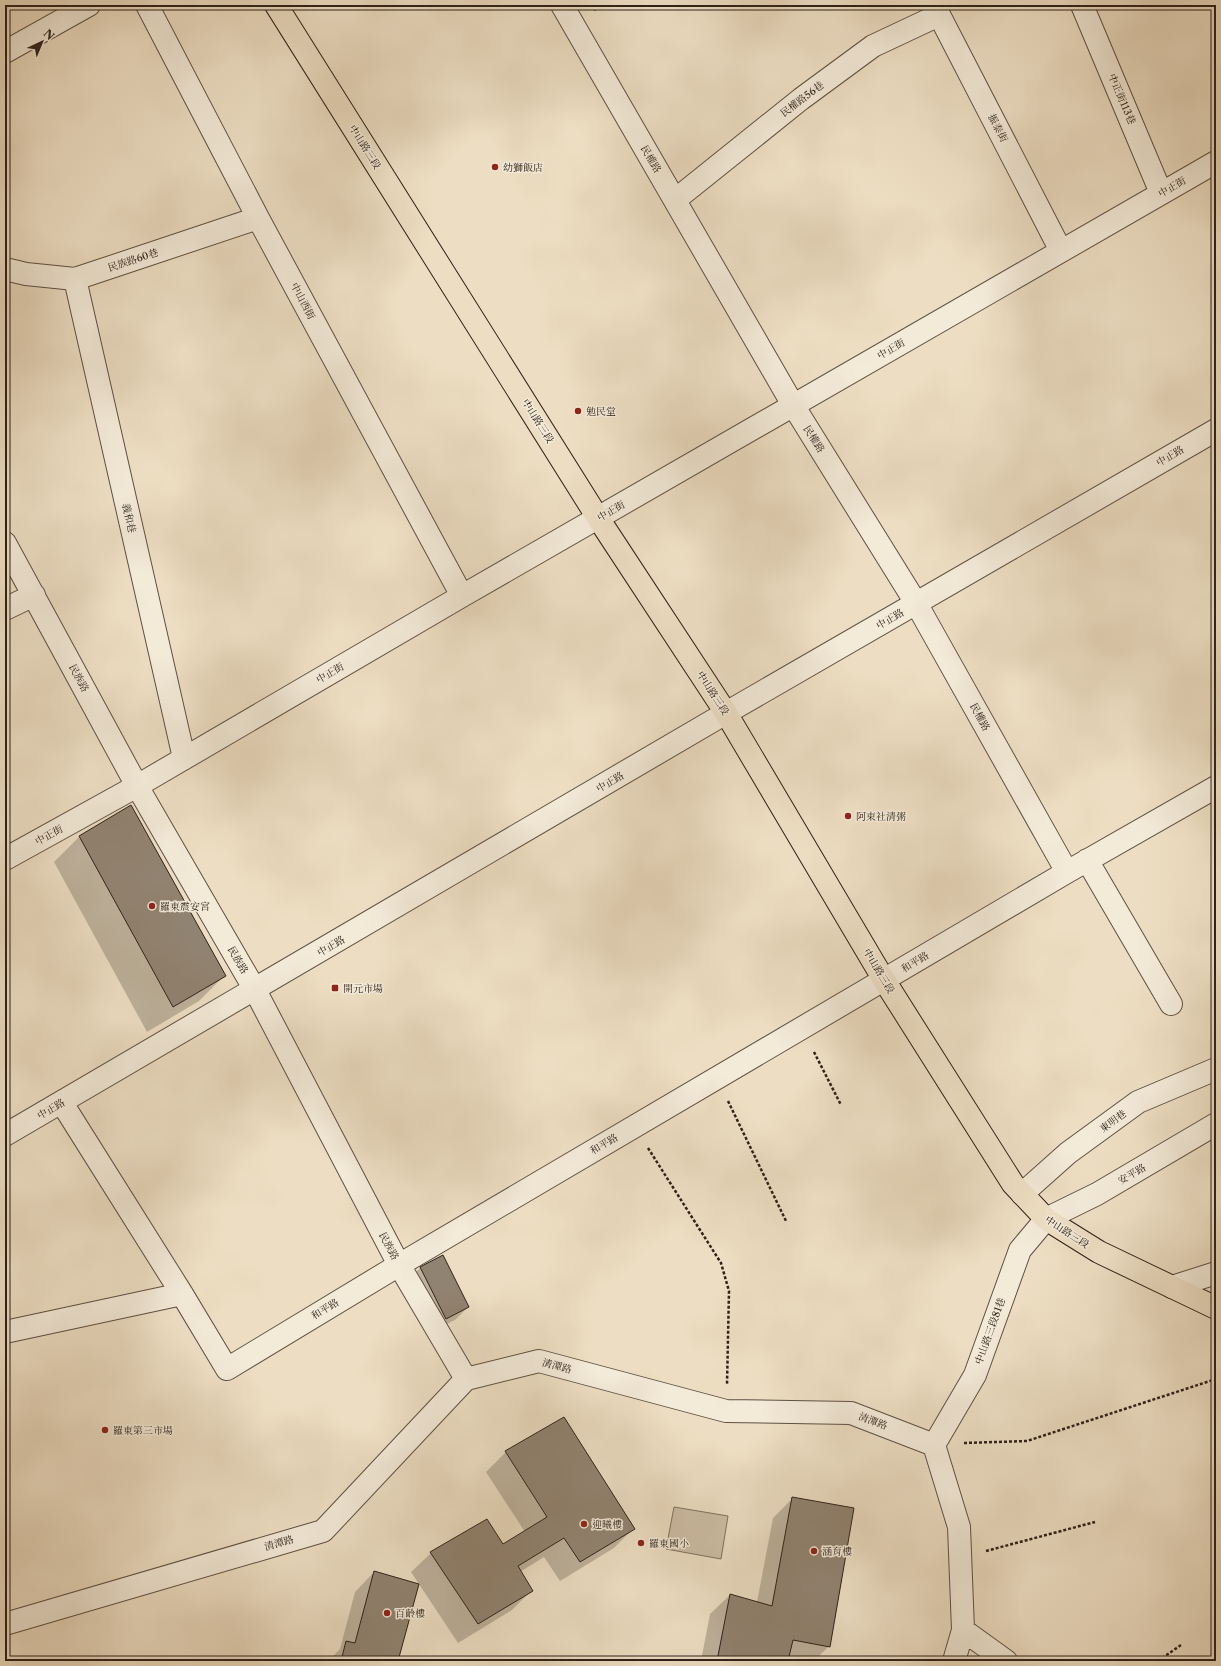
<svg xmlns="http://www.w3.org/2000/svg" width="1221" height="1666" viewBox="0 0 1221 1666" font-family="'Libre Caslon Text','Noto Serif TC',serif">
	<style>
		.green { fill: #cdbea6; stroke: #7e7060 }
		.shadow { fill: #0003 }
		.building { fill: #918371; stroke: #2e2119 }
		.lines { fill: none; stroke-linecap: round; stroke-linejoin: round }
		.minor-casing { stroke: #5e5044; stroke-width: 24 }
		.major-casing { stroke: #2e2119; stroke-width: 24 }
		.path { stroke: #2e2119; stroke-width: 2.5; stroke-dasharray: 3 2; stroke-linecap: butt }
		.minor { stroke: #f3ead8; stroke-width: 22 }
		.major { stroke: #eddec3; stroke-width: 22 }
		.poi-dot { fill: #8f2418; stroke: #f3ead8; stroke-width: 1.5 }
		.labels { text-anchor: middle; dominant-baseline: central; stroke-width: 3; stroke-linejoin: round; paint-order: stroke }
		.street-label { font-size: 10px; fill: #2e2119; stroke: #f3ead8 }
		.poi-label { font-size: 10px; fill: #2e2119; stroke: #f3ead8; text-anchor: start }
	</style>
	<rect width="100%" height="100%" fill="#eddec3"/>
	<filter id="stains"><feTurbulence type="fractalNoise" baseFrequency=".005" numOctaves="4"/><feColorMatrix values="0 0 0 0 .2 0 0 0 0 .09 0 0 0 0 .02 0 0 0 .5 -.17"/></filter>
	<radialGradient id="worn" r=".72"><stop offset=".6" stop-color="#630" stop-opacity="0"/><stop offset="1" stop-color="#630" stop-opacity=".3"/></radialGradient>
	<path class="green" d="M674,1507l54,9 -7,43 -55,-10z"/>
	<path class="shadow" d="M79,837l146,138 -26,26 -52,31 -93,-170z
		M420,1268l48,39 -13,13 -22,11 -26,-50z
		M506,1452l128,76 -20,20 -54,33 -16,-24 -24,15 12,18 -20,20 -54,33 -47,-71 20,-19 72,-7 22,-14 -39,-60z
		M793,1498l36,148 -15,15h-113l9,-47 20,-19 27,7 16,-84z
		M374,1572l23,89h-69l12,-12 15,-57z"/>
	<path class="building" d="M131,805l95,171 -53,31 -94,-171z
		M443,1255l26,52 -23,12 -26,-52z
		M564,1417l71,112 -55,33 -16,-24 -46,28 15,25 -55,33 -48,-72 57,-33 16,25 44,-27 -42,-66z
		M792,1497l62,11 -24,139 -37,-7 -5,21h-71l13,-67 42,12z
		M374,1571l45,13 -21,77h-57l5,-20 9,2z"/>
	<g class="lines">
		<defs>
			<path id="minor" d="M147,5l111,213 204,378
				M562,5l231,400 123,198 151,269
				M934,5l127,246
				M1082,5l79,188
				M5,52l84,-47
				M675,200l126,-101 72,-53 66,-31
				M5,269l21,5 49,5 183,-61
				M75,279l109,479
				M5,543l132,243 118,204 144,275 67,114
				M5,609l29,-14
				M5,859l132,-73 325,-190 754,-434
				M1087,860l84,144
				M62,1103l120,191 45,75 172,-104 668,-393 149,-85
				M5,1135l721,-422 490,-283
				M1022,1194l46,-41 70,-51 78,-33
				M1172,1287l44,-14
				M5,1332l177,-38
				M934,1445l41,-70 45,-125 26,-31 51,-25 119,-70
				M934,1445l25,82 4,103 -9,31
				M5,1624l318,-93 143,-152 73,-18 187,50 125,2 83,32
				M963,1630l43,31"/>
			<path id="major" d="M276,5l322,513 128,195 158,267 129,204 33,35 53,33 117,56"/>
		</defs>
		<use href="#minor" class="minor-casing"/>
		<use href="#major" class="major-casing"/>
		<path class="path" d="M594,10l8,-5
			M814,1052l27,53
			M728,1101l58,120
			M648,1148l73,115 8,28 -2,94
			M964,1443l63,-2 189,-62
			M986,1551l109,-29
			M1158,1661l23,-16"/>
		<use href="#minor" class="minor"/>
		<use href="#major" class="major"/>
	</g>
	<g class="poi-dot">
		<circle cx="495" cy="167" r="4"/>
		<circle cx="578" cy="411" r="4"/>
		<circle cx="848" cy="816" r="4"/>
		<circle cx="152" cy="906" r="4"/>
		<rect x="331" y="984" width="8" height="8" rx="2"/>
		<circle cx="105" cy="1430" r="4"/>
		<circle cx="584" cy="1524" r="4"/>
		<circle cx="641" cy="1543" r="4"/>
		<circle cx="814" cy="1551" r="4"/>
		<circle cx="387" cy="1613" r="4"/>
	</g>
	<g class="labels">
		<g class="street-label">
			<text transform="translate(802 99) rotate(-37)">民權路56巷</text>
			<text transform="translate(1122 99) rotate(67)">中正街113巷</text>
			<text transform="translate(998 128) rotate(63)">振泰街</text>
			<text transform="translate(365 147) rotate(58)">中山路三段</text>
			<text transform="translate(651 159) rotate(60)">民權路</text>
			<text transform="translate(1172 187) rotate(-30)">中正街</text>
			<text transform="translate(133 260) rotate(-18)">民族路60巷</text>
			<text transform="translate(303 301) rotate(62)">中山西街</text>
			<text transform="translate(891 349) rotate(-30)">中正街</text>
			<text transform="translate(538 421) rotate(58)">中山路三段</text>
			<text transform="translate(814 439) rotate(58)">民權路</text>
			<text transform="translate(1170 456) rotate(-30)">中正路</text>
			<text transform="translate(611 511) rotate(-30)">中正街</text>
			<text transform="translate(129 518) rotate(77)">義和巷</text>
			<text transform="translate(890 619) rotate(-30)">中正路</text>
			<text transform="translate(330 673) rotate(-30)">中正街</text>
			<text transform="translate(79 678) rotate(62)">民族路</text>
			<text transform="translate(713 693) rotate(57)">中山路三段</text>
			<text transform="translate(980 717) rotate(61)">民權路</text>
			<text transform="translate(610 782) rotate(-30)">中正路</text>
			<text transform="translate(49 835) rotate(-29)">中正街</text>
			<text transform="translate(331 946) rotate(-30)">中正路</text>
			<text transform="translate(238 960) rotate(60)">民族路</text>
			<text transform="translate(915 962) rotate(-31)">和平路</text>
			<text transform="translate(879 971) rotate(59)">中山路三段</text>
			<text transform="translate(51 1109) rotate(-30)">中正路</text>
			<text transform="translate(1113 1121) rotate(-36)">東明巷</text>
			<text transform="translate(604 1144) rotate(-30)">和平路</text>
			<text transform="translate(1132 1174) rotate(-30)">安平路</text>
			<text transform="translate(1067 1232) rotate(33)">中山路三段</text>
			<text transform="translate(389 1246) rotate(62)">民族路</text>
			<text transform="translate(325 1309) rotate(-31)">和平路</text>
			<text transform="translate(990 1331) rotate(-70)">中山路三段81巷</text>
			<text transform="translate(557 1366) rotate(15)">清潭路</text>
			<text transform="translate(873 1421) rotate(21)">清潭路</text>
			<text transform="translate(279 1543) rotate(-16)">清潭路</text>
		</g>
		<g class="poi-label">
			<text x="503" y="167">幼獅飯店</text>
			<text x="586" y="411">勉民堂</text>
			<text x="856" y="816">阿束社清粥</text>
			<text x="160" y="906">羅東震安宮</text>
			<text x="343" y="988">開元市場</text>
			<text x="113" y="1430">羅東第三市場</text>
			<text x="592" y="1524">迎曦樓</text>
			<text x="649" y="1543">羅東國小</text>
			<text x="822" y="1551">涵育樓</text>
			<text x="395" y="1613">百齡樓</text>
		</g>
	</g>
	<rect width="1221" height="1666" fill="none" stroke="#eddec3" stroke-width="20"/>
	<rect x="6" y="6" width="1209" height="1654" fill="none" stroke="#2e2119" stroke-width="2"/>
	<rect x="10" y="10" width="1201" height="1646" fill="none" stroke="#2e2119"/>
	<g transform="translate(42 42) rotate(44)" stroke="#f3ead8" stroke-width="3" paint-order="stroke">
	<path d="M0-3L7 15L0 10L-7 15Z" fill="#2e2119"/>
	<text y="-6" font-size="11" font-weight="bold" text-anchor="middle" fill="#2e2119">N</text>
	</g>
	<rect width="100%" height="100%" filter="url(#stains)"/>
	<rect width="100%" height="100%" fill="url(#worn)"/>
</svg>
